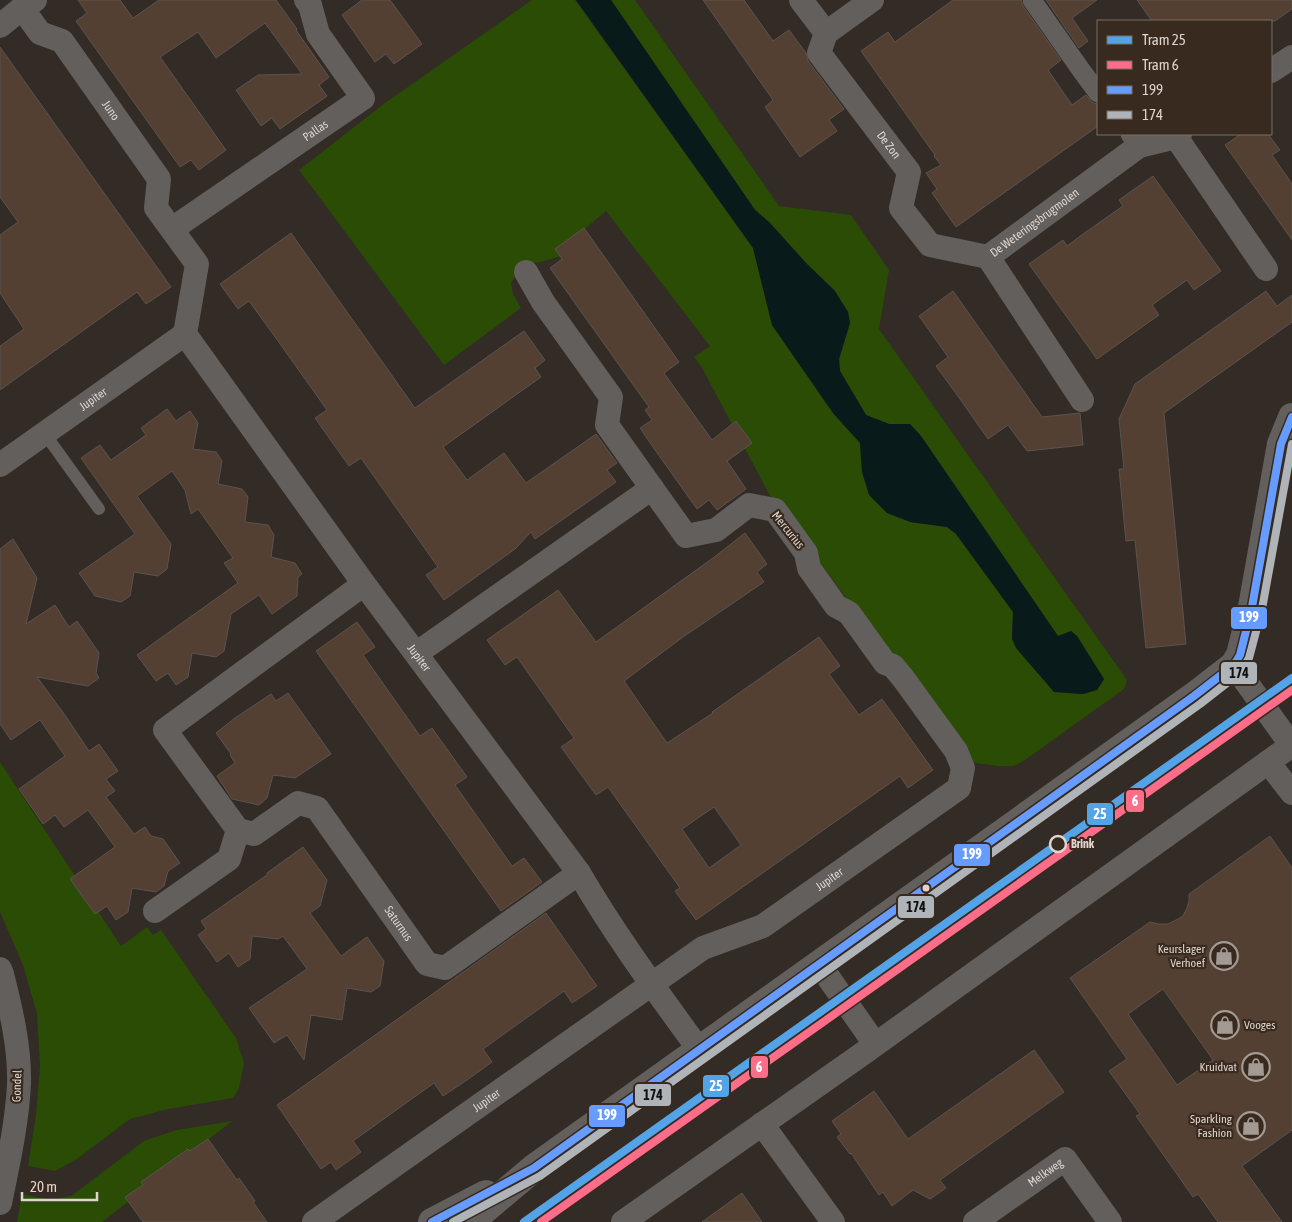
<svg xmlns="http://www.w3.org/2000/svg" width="1292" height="1222" viewBox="0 0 1292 1222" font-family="'Asap Condensed',sans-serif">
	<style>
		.green { fill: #2a4c05 }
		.water { fill: #091a1b }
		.building { fill: #534033; stroke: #5b534e; fill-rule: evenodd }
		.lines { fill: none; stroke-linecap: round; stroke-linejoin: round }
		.service { stroke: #625f5c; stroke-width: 12 }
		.pedestrian { stroke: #625f5c; stroke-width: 19 }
		.minor { stroke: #625f5c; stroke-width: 24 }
		.tertiary { stroke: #625f5c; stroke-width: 28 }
		.bus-1-casing { stroke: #392a1f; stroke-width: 11 }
		.bus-2-casing { stroke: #392a1f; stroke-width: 11 }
		.bus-1 { stroke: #669bff; stroke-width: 8 }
		.bus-2 { stroke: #afb4b9; stroke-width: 8 }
		.tram-1-casing { stroke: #392a1f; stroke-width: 11 }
		.tram-2-casing { stroke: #392a1f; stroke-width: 11 }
		.tram-1 { stroke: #53a3e8; stroke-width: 8 }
		.tram-2 { stroke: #fb6d88; stroke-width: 8 }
		.stop-dot { fill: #392a1f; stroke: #dfd5ce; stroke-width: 2.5 }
		.bus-dot { fill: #dfd5ce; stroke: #392a1f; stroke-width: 2 }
		.labels { text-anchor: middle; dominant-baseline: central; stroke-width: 4.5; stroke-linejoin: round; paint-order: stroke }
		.street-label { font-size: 12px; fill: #dfd5ce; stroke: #392a1f }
		.stop-label { font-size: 12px; font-weight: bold; fill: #dfd5ce; stroke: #392a1f; text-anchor: start }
		.poi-label { font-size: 12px; fill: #dfd5ce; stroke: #392a1f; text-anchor: end }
		.line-badge { stroke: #392a1f; stroke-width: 2 }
		.badge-label { font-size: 14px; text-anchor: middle; font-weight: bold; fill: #fff }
		.pale-badge-label { font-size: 14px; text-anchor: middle; font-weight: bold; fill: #111 }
	</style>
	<rect width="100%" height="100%" fill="#332b25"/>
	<path class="green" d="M532,0h43l178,248 19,77 61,88 27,30 2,29 48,50 37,5 9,7 57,78 -1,27 42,53 29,2 14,-4 7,-11 -27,-43h-19l-137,-200 -11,-12h-21l-23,-9 -26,-44 -1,-12 11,-36 -15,-32 -28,-27 -37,-41 -15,-13 -144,-210h24l144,206 72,9 38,55 -10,59 248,351 -3,9 -99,71 -11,6h-15l-24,-3 -77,-107 -10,-2 -119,-160 -68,-128 -7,-9 16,-11 -104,-135 -20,17 -25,28 -20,6 -11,1 -11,7 -8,13 2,11 8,14 -77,57 -145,-195 86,-67z
		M0,762l121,184 26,-19 6,8 8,-5 75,108 8,25 -5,25 -6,10 -65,11 -38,10 -53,40 -22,12 -27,-5 8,-51 4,-49 -3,-52 -14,-49 -23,-53z
		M232,1121l-130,101h-85l5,-28 30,6 19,-4 73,-55 33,-11z"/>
	<path class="water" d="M576,0h35l144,210 15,13 37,41 28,27 13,21 2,11 -11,36 1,12 26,44 23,9h21l11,12 137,200 13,-5 6,5 27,43 -7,11 -14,4 -29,-2 -38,-44 -4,-9 1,-27 -57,-78 -9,-7 -37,-5 -23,-9 -18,-18 -7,-23 -2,-29 -27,-30 -61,-88 -19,-77z"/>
	<path class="building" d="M78,0h42l13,18 26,-18h117l21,29 -1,1 33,47 -10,8 8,11 -47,33 -8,-11 -11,8 -25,-36 22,-15 44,-1 -37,-51 -49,35 -18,-26 -38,25 66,93 -27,20 -8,-10 -11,7 -104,-146 11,-8z
		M362,0h28l32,44 -28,20 -8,-10 -11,8 -33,-47z
		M703,0h41l29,41 16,-11 17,23 2,8 36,48 -15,11 8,11 -37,26 -35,-50 8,-7z
		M953,0h68l2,6 38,54 -13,10 24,35 14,-10 7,8 5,1v22l-142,101 -24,-34 5,-4 -11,-16 15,-8 -7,-9 1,-1 -74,-104 27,-19 7,10z
		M1046,0h51l-25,18 16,23 -9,7z
		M1137,0h155v9l-17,12h-123z
		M0,47l171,240 -25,17 -9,-12 -137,98v-44l24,-17 -24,-36v-58l18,-13 -18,-25z
		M1241,134h27l12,16 -8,5 20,29v56l-67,-95z
		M1153,176l68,95 -27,19 -7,-10 -35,25 7,10 -62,44 -68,-95 34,-24 4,6 16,-12 40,-28 -4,-6z
		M584,228l95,134 -15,11 48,67 24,-19 16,22 -25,18 19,28 -29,21 -8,-10 -12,9 -44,-62 -13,-19 12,-8 -7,-10 4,-3 -99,-139 12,-9 -7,-10z
		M291,233l124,175 109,-77 21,29 -10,8 6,9 -98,70 24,33 37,-27 22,30 70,-49 21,29 -10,7 9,12 -81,57 -4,-7 -16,17 -71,51 -18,-25 12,-8 -77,-109 -12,8 -34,-48 12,-8 -49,-69 -29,-40 -11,8 -18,-25z
		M953,291l89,126 38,-4 3,32 -56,6 -19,-26 -20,14 -28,-40 -24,-33 12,-9 -29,-41z
		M1266,291l11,15 15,-11v27l-128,91 22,231 -40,4 -11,-108 -9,1 -7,-72h5l-5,-50 16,-35z
		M167,409l9,12 14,-10 8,12 -5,26 23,3 6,9 -4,23 24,5 6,8 -3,25 23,3 6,10 -3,22 24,6 7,11 -4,3 -1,19 -25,18 -13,-19 -28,19 -7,37 -8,6 -24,-4 -4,24 -12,8 -8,-12 -12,8 -19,-26 101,-72 -14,-20 9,-5 -35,-49 -7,5 -6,-24 -13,-19 -35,25 34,48 -4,25 -9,7 -24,-4 -4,24 -9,6 -26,-6 -16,-23 56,-39 -54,-76 19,-13 11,15 35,-25 -5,-7z
		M745,533l22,31 -10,8 7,10 -81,55 -59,44 43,62 46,-30 -1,-1 107,-75 21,29 -11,8 30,41 23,-16 51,71 -25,18 -8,-12 -204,144 -21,-29 5,-3 -72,-101 -12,8 -35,-48 13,-9 -57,-81 -12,8 -18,-25 71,-50 38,52 117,-84zM714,807l27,38 -32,23 -27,-39z
		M13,539l24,39 -11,46 29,-19 14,22 8,-6 22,32 -3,20 3,5 -11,8 -51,-9 30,41 22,33 10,-7 19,27 -12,8 9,12 -9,6 28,37 11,-7 6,9 12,3 17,24 -12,8 -4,15 -8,6 -24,-4 -4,24 -12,8 -9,-14 -12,8 -25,-35 45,-32 -27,-37 -24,17 -9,-12 -12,9 -24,-35 46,-33 -25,-36 -29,20 -11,-16v-175z
		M357,622l18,25 -12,8 57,81 12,-8 35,49 -12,8 57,81 12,-8 18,24 -41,29 -185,-260z
		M288,693l43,61 -36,24 -22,-3 -6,23 -8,7 -27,-6 -15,-23 18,-13 -5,-8 1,-1 -15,-21 19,-15 36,-24 5,7z
		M1270,836l22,32v262l-50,36 40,56h-64l-20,-28 -5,3 -57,-81 4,-2 -31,-43 18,-12 -57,-81 80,-56 9,2h9l10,-5 5,-3 4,-8 2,-7v-7zM1163,989l50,71 -36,25 -49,-71z
		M303,847l24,33 -7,26 -10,7 31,43 26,-19 17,24 -4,25 -9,6 -24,-4 -5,32 -31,-5 -7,45 -17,-25 -13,8 -25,-35 58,-39 -24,-33 -5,3 -26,-3 -2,23 -12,8 -9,-14 -12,9 -19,-27 8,-6 -5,-8 66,-46v-2z
		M546,913l51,73 -25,17 -8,-12 -81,58 9,13 -25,18 -24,16 -9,-13 -81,58 8,11 -25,18 -5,-8 -10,7 -44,-64z
		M1034,1050l30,42 -124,88 6,8 -16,11 -17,-9 -21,16 -9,-14 -4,3 -28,-42 -1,1 -13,-17 4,-3 -9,-13 42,-30 34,48z
		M208,1139l29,41 2,-2 16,23 -2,1 14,20h-124l-18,-25 18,-12 -2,-3 47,-33 2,2z
		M742,1193l20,29h-60z"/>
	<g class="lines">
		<path class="service" d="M45,434l54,75"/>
		<path class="pedestrian" d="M1032,0l49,70 17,23
			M1130,134l9,12"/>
		<g class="minor">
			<path id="s1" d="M801,0l25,33 -7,20 90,119 -8,36 29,37 58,12"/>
			<path id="s2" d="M22,8l18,25 22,8 97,138 -3,29 41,56 -12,70 179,250 215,289c36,62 79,120 121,178"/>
			<path d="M0,26l22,-18 13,-8"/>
			<path d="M826,33l46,-33"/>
			<path d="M1271,71l21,-14"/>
			<path d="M1176,137l90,132"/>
			<path id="s3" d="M172,229l191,-131 -45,-64 -8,-29 -4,-5"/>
			<path id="s4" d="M1082,400l-94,-143 151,-111 37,-9 4,-3"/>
			<path id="s5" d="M0,465l185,-131"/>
			<path id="s6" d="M364,584l-199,146 73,100 16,4 44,-31 19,5 110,156 18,4 134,-95"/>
			<path d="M417,653l235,-165"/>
			<path d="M1234,665l58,81"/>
			<path d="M1268,762l24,31"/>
			<path d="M155,911l74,-52 9,-29"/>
			<path d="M819,964l56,80"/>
			<path d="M0,969l2,5c9,36 18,73 17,110 -2,40 -11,80 -19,119"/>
			<path d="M762,1124l71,98"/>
			<path id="s7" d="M314,1222l389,-274 60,-22 196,-138 4,-20 -7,-17 -53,-73 -10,-12 -8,-3 -36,-50 -13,-7 -27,-38 -3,-15 -31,-43 -26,-5 -33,25 -30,6 -79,-111 4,-28 -68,-95 -17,-30"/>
			<path d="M623,1222l242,-170 427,-307"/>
			<path id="s8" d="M975,1222l90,-63 45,63"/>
		</g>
		<path class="tertiary" d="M432,1222l54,-28
			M470,1222l64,-54 660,-472 40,-31 6,-10 12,-48 29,-163 11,-27"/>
		<defs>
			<path id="bus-1" d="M432,1222l102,-54 660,-472 40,-31 6,-10 12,-48 29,-163 11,-27"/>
			<path id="bus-2" d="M453,1222l87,-46 660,-472 41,-32 8,-14 13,-49 30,-165"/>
		</defs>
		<use href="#bus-1" class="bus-1-casing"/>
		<use href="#bus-2" class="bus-2-casing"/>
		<use href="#bus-1" class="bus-1"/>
		<use href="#bus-2" class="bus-2"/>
		<defs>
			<path id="tram-1" d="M524,1222l768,-544"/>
			<path id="tram-2" d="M541,1222l751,-532"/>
		</defs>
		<use href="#tram-1" class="tram-1-casing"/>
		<use href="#tram-2" class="tram-2-casing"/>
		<use href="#tram-1" class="tram-1"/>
		<use href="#tram-2" class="tram-2"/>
	</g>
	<defs>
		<symbol id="shop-ring" viewBox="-11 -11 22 22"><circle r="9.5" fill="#392a1f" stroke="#a39a93" stroke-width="1.5"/><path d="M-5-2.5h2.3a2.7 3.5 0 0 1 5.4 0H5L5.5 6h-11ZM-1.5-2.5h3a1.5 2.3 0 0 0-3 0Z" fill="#a39a93"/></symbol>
	</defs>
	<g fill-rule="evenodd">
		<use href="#shop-ring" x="1208" y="940" width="32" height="32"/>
		<use href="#shop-ring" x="1209" y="1009" width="32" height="32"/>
		<use href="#shop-ring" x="1240" y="1051" width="32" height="32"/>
		<use href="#shop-ring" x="1235" y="1110" width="32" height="32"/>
	</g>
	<circle class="stop-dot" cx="1058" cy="844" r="8"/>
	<circle class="bus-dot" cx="926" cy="888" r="4.5"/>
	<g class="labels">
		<g class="street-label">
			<text stroke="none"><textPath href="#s2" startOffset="139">Juno</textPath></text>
			<text stroke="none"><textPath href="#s3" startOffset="174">Pallas</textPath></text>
			<text stroke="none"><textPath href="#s1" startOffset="178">De Zon</textPath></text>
			<text stroke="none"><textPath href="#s4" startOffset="229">De Weteringsbrugmolen</textPath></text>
			<text stroke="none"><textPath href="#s5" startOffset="114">Jupiter</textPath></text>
			<text transform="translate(788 530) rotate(51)">Mercurius</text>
			<text stroke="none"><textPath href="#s2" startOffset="792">Jupiter</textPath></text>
			<text stroke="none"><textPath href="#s7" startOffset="621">Jupiter</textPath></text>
			<text stroke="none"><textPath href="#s6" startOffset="602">Saturnus</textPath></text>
			<text transform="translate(17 1086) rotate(-88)">Gondel</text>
			<text stroke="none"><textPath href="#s7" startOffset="211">Jupiter</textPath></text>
			<text stroke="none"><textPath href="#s8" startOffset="86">Melkweg</textPath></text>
		</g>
		<g class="stop-label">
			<text x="1071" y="844">Brink</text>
		</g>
		<g class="poi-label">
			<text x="1205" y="949">Keurslager<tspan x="1205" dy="14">Verhoef</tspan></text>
			<text x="1244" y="1025" text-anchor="start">Vooges</text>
			<text x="1237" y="1067">Kruidvat</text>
			<text x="1232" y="1119">Sparkling<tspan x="1232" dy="14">Fashion</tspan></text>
		</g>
	</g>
	<g class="line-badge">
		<rect x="1230" y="606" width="38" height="24" rx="5" fill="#669bff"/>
		<rect x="1220" y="661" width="38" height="24" rx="5" fill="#afb4b9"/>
		<rect x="1125" y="789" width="20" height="24" rx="5" fill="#fb6d88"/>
		<rect x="1086" y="802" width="28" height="24" rx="5" fill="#53a3e8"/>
		<rect x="953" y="843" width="38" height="24" rx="5" fill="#669bff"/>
		<rect x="897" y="895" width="38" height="24" rx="5" fill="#afb4b9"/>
		<rect x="750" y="1055" width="19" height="24" rx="5" fill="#fb6d88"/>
		<rect x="702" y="1074" width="28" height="24" rx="5" fill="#53a3e8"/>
		<rect x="634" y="1083" width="38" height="24" rx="5" fill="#afb4b9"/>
		<rect x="588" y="1104" width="38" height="24" rx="5" fill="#669bff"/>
	</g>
	<g class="badge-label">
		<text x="1249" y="622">199</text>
		<text x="1135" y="806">6</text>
		<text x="1100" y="819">25</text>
		<text x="972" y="859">199</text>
		<text x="759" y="1072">6</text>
		<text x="716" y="1091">25</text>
		<text x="607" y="1120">199</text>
	</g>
	<g class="pale-badge-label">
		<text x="1239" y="678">174</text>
		<text x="916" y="912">174</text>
		<text x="653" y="1100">174</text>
	</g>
	<rect x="1097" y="20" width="175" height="115" fill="#392a1f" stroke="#7b6e65"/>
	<rect x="1107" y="36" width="25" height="8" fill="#53a3e8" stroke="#7b6e65"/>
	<text x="1142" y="45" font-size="15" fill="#dfd5ce">Tram 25</text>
	<rect x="1107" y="61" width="25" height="8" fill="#fb6d88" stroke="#7b6e65"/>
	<text x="1142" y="70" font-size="15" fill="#dfd5ce">Tram 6</text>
	<rect x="1107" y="86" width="25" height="8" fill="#669bff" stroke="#7b6e65"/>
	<text x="1142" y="95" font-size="15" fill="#dfd5ce">199</text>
	<rect x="1107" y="111" width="25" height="8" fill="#afb4b9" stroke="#7b6e65"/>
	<text x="1142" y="120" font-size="15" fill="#dfd5ce">174</text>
	<path d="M22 1192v8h75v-8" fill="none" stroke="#dfd5ce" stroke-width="2.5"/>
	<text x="30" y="1192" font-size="15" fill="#dfd5ce" stroke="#392a1f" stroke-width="4" paint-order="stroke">20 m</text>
</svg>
